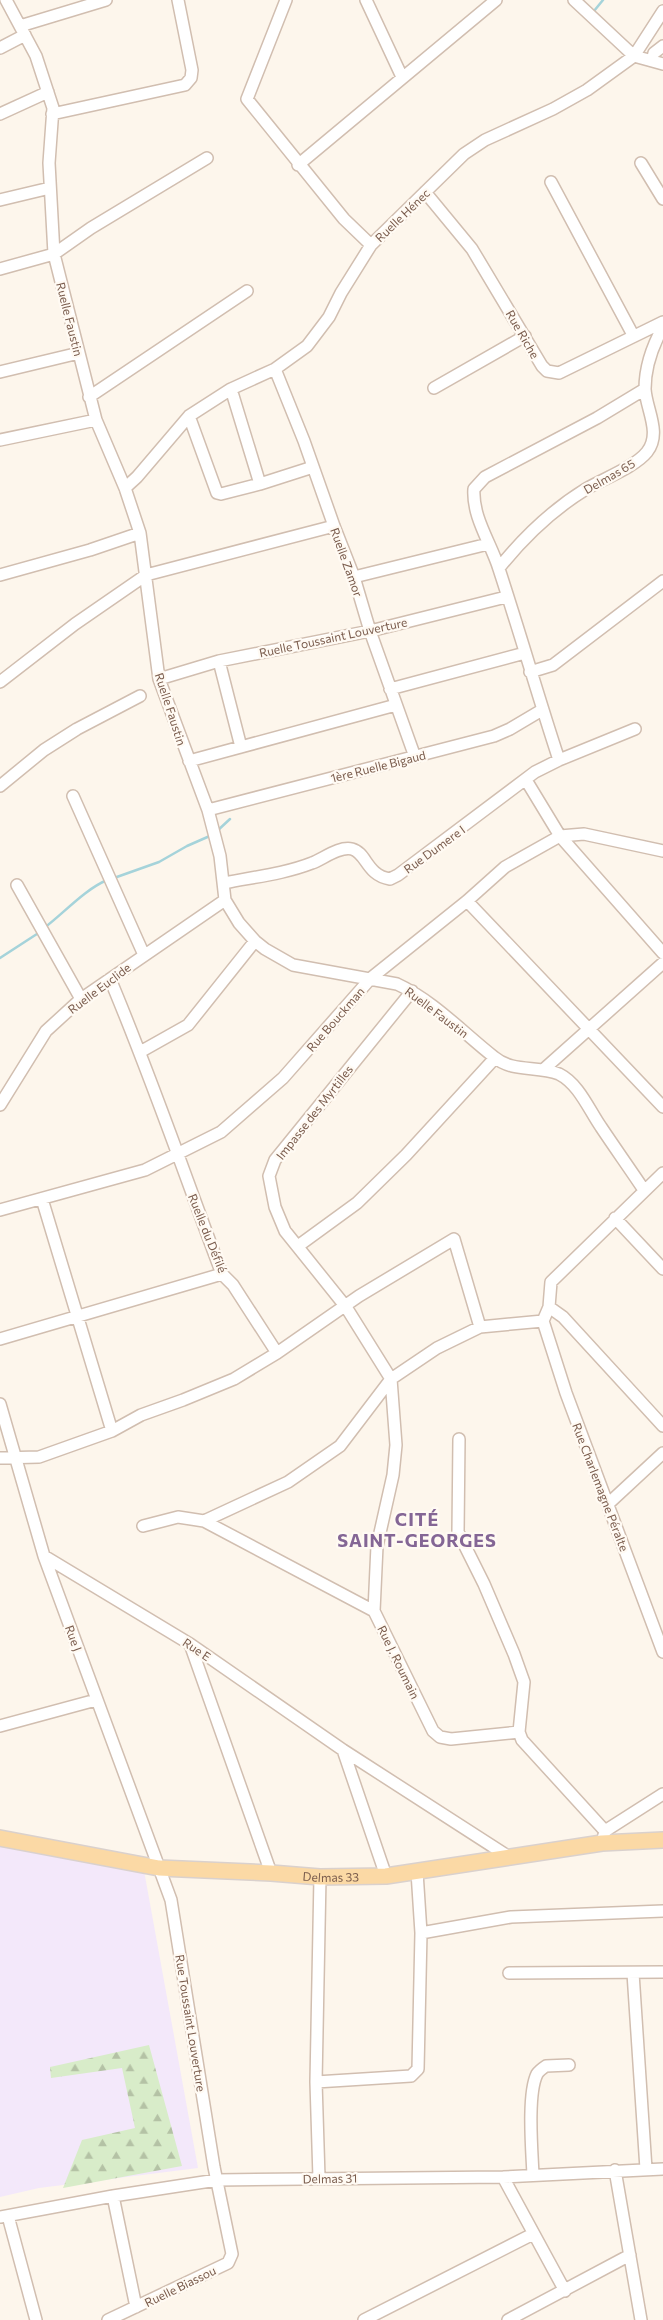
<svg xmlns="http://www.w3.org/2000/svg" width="663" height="2320" viewBox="0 0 663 2320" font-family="Commissioner,sans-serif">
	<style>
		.education { fill: #f3e8fa }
		.forest { fill: url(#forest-firs) }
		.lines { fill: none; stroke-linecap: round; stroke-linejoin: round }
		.stream { stroke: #a5d3da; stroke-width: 2.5 }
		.minor-casing { stroke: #d1beb0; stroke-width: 14 }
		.major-casing { stroke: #dad1cd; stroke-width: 18 }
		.minor { stroke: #fff; stroke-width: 11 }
		.major { stroke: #fbd9a5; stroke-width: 15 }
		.labels { text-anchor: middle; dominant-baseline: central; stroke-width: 4.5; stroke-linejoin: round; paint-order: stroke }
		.street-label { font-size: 12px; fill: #7a5c4d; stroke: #fffaf3 }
		.district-label { font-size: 18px; font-weight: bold; letter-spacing: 1px; fill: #846695; stroke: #fffaf3 }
	</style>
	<defs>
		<pattern id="forest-firs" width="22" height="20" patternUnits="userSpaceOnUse" patternTransform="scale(1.25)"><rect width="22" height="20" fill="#d8ecc9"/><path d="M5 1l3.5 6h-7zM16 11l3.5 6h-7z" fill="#b4c2a5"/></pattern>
	</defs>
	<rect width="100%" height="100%" fill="#fdf6ec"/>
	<path class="education" d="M0,1838l143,27 55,303 -159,20 -39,9z"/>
	<path class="forest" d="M149,2045l33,121 -119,22 19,-48 53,-12 -13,-60 -71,10 -1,-11z"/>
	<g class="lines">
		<path class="stream" d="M594,11l9,-11
			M216,832l14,-13
			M114,878l45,-16 28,-16 25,-11
			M44,928c20,-15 40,-38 63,-48
			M0,958l40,-26"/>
		<defs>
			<path id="minor" d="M6,0l30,56 17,52 -4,55 5,91 42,166 29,68 15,45 19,146 49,131 12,46 5,44 14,23 16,18 10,8 28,16 104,19c37,17 65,48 97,73 19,16 43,8 65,17 20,10 30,36 42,53 14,21 29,42 43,63
				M286,0l-39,99 97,120 27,26
				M366,0l36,77
				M574,0l60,56 29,8
				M20,26l86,-26
				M0,48l25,-13
				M652,61l2,-8 9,-7
				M0,114l48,-22
				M52,114l133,-29 6,-7 1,-8 -14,-70
				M641,163l22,36
				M298,165l198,-165
				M551,182l82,153
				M425,192l47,57 70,117 5,5 12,2 104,-51
				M0,200l50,-12
				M0,269l54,-15 37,-26 116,-70
				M275,369l29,72 30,85 20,51 16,54 45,126
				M0,372l79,-19
				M434,388l91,-52
				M231,389l29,95 53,-17
				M89,397l158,-106
				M189,416l28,77 4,1 39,-10
				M0,440l96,-20
				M125,488l12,-11 52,-61 42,-27 44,-20 32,-23 22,-29 12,-24 30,-48 93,-91 21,-14 68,-31 34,-19 47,-34 29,-45
				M499,568c24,-30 53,-58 87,-79 17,-10 49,-22 61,-37 15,-19 -1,-43 -2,-63 0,-21 8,-44 18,-62
				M0,575l90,-25 50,-17
				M354,577l134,-33
				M219,661l22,86
				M530,672l23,-7 110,-84
				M159,679l60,-18 151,-30 136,-34
				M0,682l75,-58 71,-49 188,-49
				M390,689l135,-36
				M559,760c-21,-64 -39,-127 -60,-191 -8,-26 -27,-52 -25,-80l11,-12 112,-59 48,-29
				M189,761l207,-56
				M526,780l34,56 103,117
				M0,786l44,-36 33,-21 63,-33
				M73,796l71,159
				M208,810l286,-74 16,-7 32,-19
				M224,883c29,-6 60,-9 88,-20 11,-4 27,-17 40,-14 15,4 14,26 38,30l8,-4 137,-103 24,-12 76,-31
				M17,885l64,114
				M467,901l196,206
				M110,979c41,97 75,197 112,295l11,11 44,68
				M140,1052l48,-27 67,-84
				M544,1069l119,-106
				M0,1105l46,-74 35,-32 144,-99
				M42,1199l70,232
				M0,1210l145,-40 76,-38 62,-54 88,-100 96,-77 38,-34 55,-31 24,-2 79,17
				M615,1218l48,51
				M298,1246l59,-43 49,-48 89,-97
				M549,1307l14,10 100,109
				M543,1321l23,72 97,259
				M543,1321l6,-14 2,-25 112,-109
				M0,1339l222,-65
				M0,1404l44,152 127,344 43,267 18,87 -4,9 -120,57
				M459,1439l-1,93 26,52 30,70 10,28 -5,50
				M0,1458l39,-1 73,-26 29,-16 42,-15 51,-21 43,-26 82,-57 95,-57 26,88
				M608,1504l55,-51
				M204,1521l84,-39 52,-36 51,-67 46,-31 43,-21 63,-6
				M143,1526l35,-9 26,4 170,90 59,120 7,6 11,2 68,-7 3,8 83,91 -3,12
				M44,1556l146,88 153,106 166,107
				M374,1611l3,-65 16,-71 3,-30 -5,-66 -45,-72 -61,-76 -10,-24 -6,-31 6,-16 137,-169
				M190,1644l81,229
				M0,1726l96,-26
				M343,1750l43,126
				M605,1831l58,-37
				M421,1933l90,-16 152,-6
				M509,1973l154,-1
				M633,1973l13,196
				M316,2082l95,-6 7,-7 3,-136 -4,-61
				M615,2170l26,150
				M533,2175c-1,-23 -6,-81 4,-101 2,-3 6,-6 9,-8l23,-1
				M503,2177l62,114
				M319,2178l-3,-96 4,-205
				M113,2196l23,111
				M8,2216l28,104
				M0,2217l113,-21 104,-16 286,-3 160,-8
				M364,2320l169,-86
				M508,2320l122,-65"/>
			<g id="major">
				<path id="s1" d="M0,1838l159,30 112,5 49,4 66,-1 216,-33 61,-3"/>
			</g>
		</defs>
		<use href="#minor" class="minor-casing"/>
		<use href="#major" class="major-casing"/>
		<use href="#minor" class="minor"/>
		<use href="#major" class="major"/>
	</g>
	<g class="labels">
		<g class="street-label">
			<text transform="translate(402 215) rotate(-44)">Ruelle Hénec</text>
			<text transform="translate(70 319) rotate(76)">Ruelle Faustin</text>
			<text transform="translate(523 334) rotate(60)">Rue Riche</text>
			<text transform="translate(609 476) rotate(-30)">Delmas 65</text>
			<text transform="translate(347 562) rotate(70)">Ruelle Zamor</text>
			<text transform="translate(333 637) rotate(-12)">Ruelle Toussaint Louverture</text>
			<text transform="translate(171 709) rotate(72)">Ruelle Faustin</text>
			<text transform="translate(378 766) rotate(-14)">1ère Ruelle Bigaud</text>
			<text transform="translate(434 849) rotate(-36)">Rue Dumere I</text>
			<text transform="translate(99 988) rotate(-37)">Ruelle Euclide</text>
			<text transform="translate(437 1012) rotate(37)">Ruelle Faustin</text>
			<text transform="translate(335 1019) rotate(-49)">Rue Bouckman</text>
			<text transform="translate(314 1112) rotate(-52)">Impasse des Myrtilles</text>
			<text transform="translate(208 1233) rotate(68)">Ruelle du Défilé</text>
			<text transform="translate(601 1487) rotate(69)">Rue Charlemagne Péralte</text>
			<text transform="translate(74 1638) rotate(70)">Rue J</text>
			<text transform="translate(197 1649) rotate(34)">Rue E</text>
			<text transform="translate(399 1662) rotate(64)">Rue J. Roumain</text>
			<text stroke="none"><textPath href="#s1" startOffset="334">Delmas 33</textPath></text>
			<text transform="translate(191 2023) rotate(81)">Rue Toussaint Louverture</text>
			<text transform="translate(330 2178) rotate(-1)">Delmas 31</text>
			<text transform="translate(180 2286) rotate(-26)">Ruelle Biassou</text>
		</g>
		<g class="district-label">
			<text x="417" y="1519">CITÉ<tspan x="417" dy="21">SAINT-GEORGES</tspan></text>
		</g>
	</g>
</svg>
